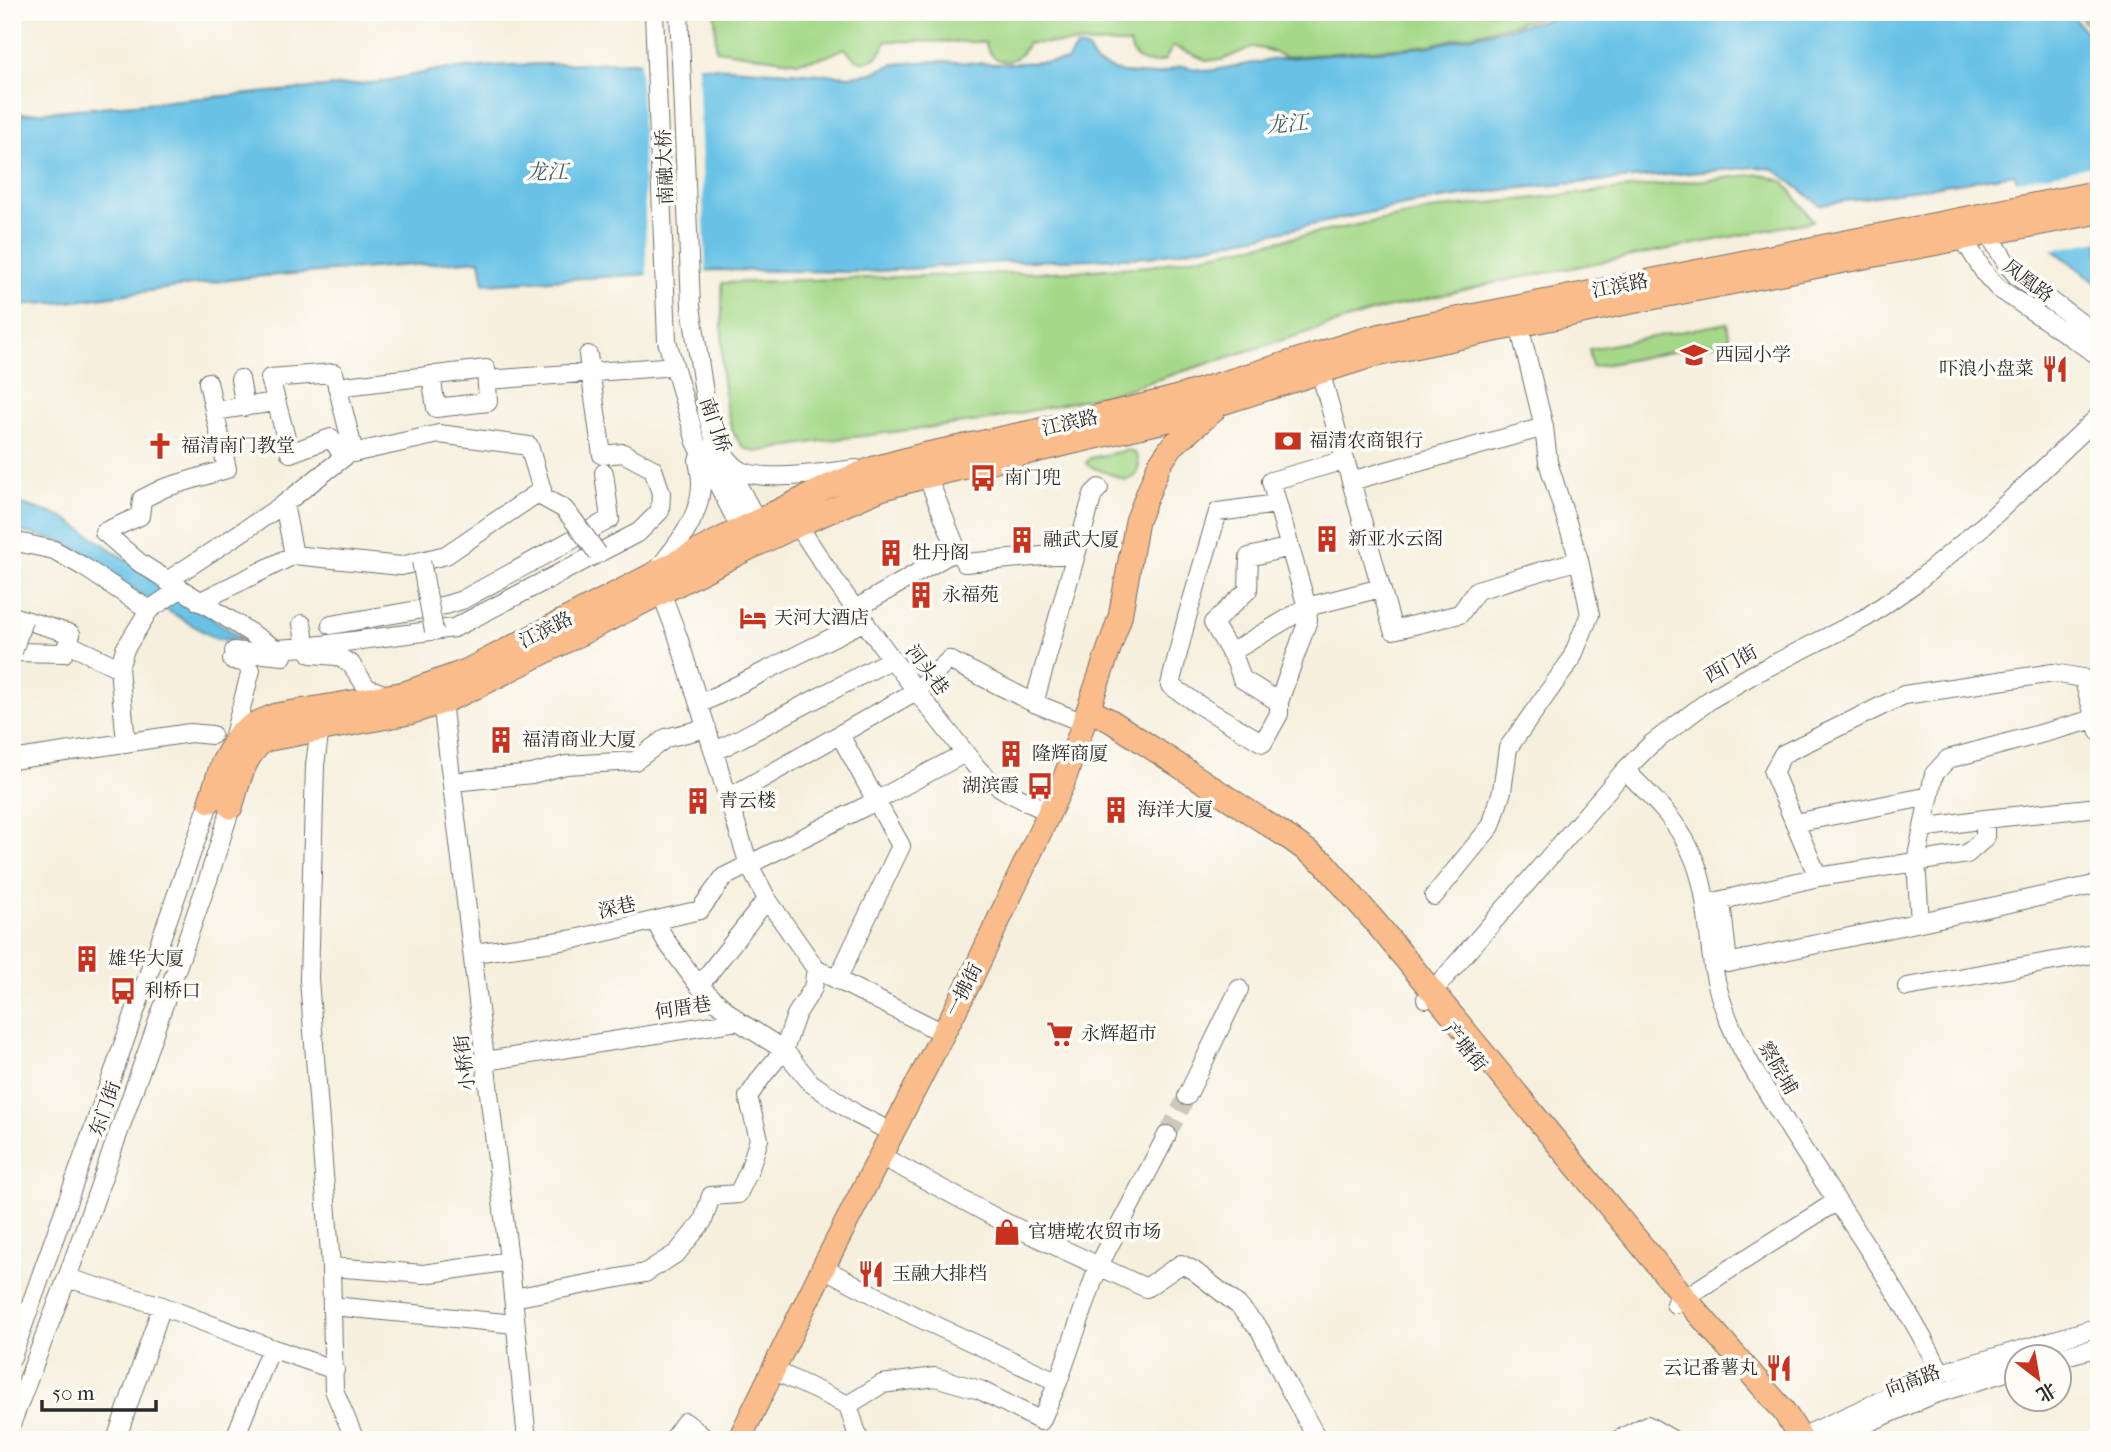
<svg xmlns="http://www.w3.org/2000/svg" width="2111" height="1452" viewBox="0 0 2111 1452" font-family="'IM FELL French Canon','Noto Serif SC',serif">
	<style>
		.green { fill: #a5d989; stroke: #68825a; stroke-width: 2 }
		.water { fill: #69c2e6; stroke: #4a7688; stroke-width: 2 }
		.pier { fill: #f6efdd }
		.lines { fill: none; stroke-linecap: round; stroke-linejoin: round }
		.minor-tunnel { stroke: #cdc8b9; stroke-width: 18; stroke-dasharray: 18 9; stroke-linecap: butt }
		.minor-casing { stroke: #727069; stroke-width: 20 }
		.major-casing { stroke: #727069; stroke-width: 25 }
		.minor { stroke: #fff; stroke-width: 18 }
		.major { stroke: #f9bc8a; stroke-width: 23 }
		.minor-bridge-casing { stroke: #727069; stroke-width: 20; stroke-linecap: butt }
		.minor-bridge { stroke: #fff; stroke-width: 18 }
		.labels { text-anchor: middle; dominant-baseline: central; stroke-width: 7; stroke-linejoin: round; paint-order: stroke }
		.street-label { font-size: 19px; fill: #2b2b2b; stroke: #fdfcf7 }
		.poi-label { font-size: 19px; fill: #2b2b2b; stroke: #fdfcf7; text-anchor: start }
		.water-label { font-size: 21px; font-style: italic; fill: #41606c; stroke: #fdfcf7 }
	</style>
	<rect width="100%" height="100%" fill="#fdfcf7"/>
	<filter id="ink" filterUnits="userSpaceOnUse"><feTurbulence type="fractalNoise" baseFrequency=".0143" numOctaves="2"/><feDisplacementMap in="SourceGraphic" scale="14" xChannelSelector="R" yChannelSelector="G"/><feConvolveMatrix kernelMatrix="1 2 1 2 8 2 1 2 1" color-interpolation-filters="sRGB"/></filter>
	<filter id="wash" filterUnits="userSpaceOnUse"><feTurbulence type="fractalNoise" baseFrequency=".00686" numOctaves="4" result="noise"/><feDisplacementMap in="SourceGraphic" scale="28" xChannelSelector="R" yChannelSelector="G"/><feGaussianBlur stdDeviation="1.57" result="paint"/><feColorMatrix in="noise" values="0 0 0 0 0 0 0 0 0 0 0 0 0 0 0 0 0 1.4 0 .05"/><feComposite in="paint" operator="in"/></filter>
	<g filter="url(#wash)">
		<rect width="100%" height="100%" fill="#f6efdd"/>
		<path class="green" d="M715,12h847l-132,33 -145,12 -17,-7 -16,-3 -30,13h-16l-33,-14 -8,14c-17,6 -32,3 -35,-16l-102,-1c-10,23 -36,25 -43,-1l-99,-1c-8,23 -26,28 -41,7l-20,9 -27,5 -82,-12z
			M2079,12h20v23l-15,-13z
			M1761,174l23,8 29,39 -315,61 -120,28 -264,83 -126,27 -174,22 -58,10 -12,-4 -11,-15 -7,-26 -4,-35v-89l355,-12 74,-5 292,-58z
			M1727,323l3,18 -138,26 -3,-18z
			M1129,450l7,4c6,11 2,24 -11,26l-36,-14 -3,-3 4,-5z"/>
		<path class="water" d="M1581,12h492l3,8 23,28v237l-45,-35 -40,-76 -194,31 -46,-36 -18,-2 -246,22 -96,14 -155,33 -109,21 -147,5 -136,10 -150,-2 -233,14 -4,-24 -228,17 -184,25 -56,3v-190l368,-33 57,-12 72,-5 125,-3 217,14 21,-3 22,-9 42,-3 63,3 68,-3 9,-14 12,2 8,14 26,10 34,2 25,-9 26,5 71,-12 147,-12z
			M12,501l51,16 181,123 -28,-1 -73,-43 -49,-36 -29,-16 -24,-8 -29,-6z"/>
		<path class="pier" d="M640,59l58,4 8,211 -59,4z
			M2099,165v76l-49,9 -36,-69z"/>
	</g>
	<g filter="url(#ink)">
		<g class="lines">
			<path class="minor-tunnel" d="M1167,1135l20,-39"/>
			<defs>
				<path id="minor" d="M654,12l13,329 29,101 50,97
					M679,12l12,294 16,107 8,28 47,90
					M1982,223l25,41 10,12 82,60
					M1957,229l29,46 12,13 101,68
					M1320,371l73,259 67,-16 17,-24 102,-30
					M240,379l5,28
					M487,380l176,-13
					M208,382l19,87 -63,19 -22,11 -2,17 -36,16 36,31 136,86 30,-2 148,-19 185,-96 21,-21 1,-18 -8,-24 -30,-16 -21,2 -14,-100
					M337,387l149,-18 2,33 -52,6 -5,-33
					M214,411l62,-9
					M344,457l-13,-19 -41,15 -20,-75 64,-5 20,80
					M727,458c5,6 9,11 17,14 28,10 83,0 113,-3
					M927,476l30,74 8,13 111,-10
					M1351,481l193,-54
					M537,494l27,15 10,12
					M1277,504l-59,8 -31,105 -17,68 29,20 64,38 16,-29v-12l4,-12 25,-70 -1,-13 -36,-126 74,-21
					M798,525c54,85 117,165 180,244 19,21 46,31 71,43
					M12,541l42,9 30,17 65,43
					M657,570c20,-24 45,-55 44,-88 0,-7 -2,-15 -3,-22
					M167,581l117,-77 64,-50 91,-20 90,12 13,44 -96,65 -45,11 -107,-11 -10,-51
					M661,592l17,45 71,228 18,34 49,70 127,64
					M199,602l95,-47
					M855,609l102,-59
					M12,616l59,18 -7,19 -52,-1
					M302,624l4,23
					M331,625l115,-20 16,-5 148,-81 -6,-46
					M68,644l51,24 7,74
					M234,651l49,5
					M1230,653l77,-46 74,-19
					M311,654l26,2 14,8 16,24 22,8
					M119,668l6,-19 24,-39 31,-21
					M441,693l70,583 16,164
					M1279,702l-37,-23 -6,-17 -23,-39 35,-33 1,-33 41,-10
					M1034,703l59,-209 6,-6
					M700,704l165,-83
					M320,728l-5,37 -6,214 22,288 3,123 21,50
					M232,743l19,-73 -5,-7 -14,-3
					M714,752l178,-93
					M12,760l178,-27 22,2
					M1625,770c25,25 51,49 66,82 17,35 16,77 22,114 4,24 13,50 23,71 15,32 36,62 54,92 51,81 108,158 151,244
					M453,782l79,-8 34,-9 69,-4 31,-23 41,-10
					M728,798l188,-107 33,-31 85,43 50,20
					M1795,823l135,-27
					M1923,828l62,-9 114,-12
					M1818,877l-45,-105 10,-18 121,-59 149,-22 30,5 16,54
					M1434,896l57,-70 11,-35 6,-43 63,-88 19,-46 -11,-54 -31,-98 -4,-35 -25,-102
					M1721,901l7,62 371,-79
					M1710,903l108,-26 149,-23 18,-16v-19
					M655,921l11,20 33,45 39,35
					M1920,922l-4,-61 18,-87 14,-15 147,-40
					M474,953l101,-14 125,-29 24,-33 142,-71 99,-53
					M837,980l64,-134 -61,-111
					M699,986l68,-87
					M1907,987l192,-34
					M1426,999l199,-229 25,-25 61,-46 41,-24 115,-58 47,-33 69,-58 116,-110
					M486,1061l252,-40 46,29 27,33 45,31 37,19
					M1187,1096l52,-107
					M881,1156l119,64 146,68 35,-24 12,6 45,35 22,25 29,58 29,52
					M331,1267l93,7 86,-13
					M823,1268l90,47 145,67
					M67,1278l95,28 109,42 64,22
					M513,1298l132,-25 32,-20 26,-32 8,-25 27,-2 11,-23 10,-32 -11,-42 15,-22 21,-25 12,-35 17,-27 3,-19
					M1675,1304l162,-103
					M333,1306l182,18
					M12,1357l198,-556
					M2057,1358l42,-11
					M773,1370l75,35 11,35
					M848,1405l34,-21 53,-7 45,13 61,31 17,-39 40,-115 69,-132
					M12,1422l55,-144 141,-398 23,-73
					M116,1440l46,-134
					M234,1440l37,-92
					M672,1440l13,-18 22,18
					M1618,1440l29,-15 26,15
					M1795,1440l146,-67 158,-46
					M1828,1440l104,-45 84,-26"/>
				<path id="major" d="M1089,710l22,11 181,119 32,23 52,60 308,374 99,113 19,30
					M210,801l12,-37 17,-30 15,-10 22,-9 129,-22 61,-22 261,-135 100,-49 47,-19 48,-13 114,-24 135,-32 195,-60 50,-12 683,-135
					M231,807c8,-25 12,-51 34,-67l144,-27 34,-11 33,-15 261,-133 61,-29 83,-36 46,-13 238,-55 206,-65 250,-52 478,-92
					M739,1440l84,-172 147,-287 93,-198 57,-166 17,-96 22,-56 13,-19 41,-35"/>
			</defs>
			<use href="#minor" class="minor-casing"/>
			<use href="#major" class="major-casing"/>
			<use href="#minor" class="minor"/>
			<use href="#major" class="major"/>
			<defs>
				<path id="minor-bridge" d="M574,521l24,33
					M421,561l13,70
					M13,652l10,-32"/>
			</defs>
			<use href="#minor-bridge" class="minor-bridge-casing"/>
			<use href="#minor-bridge" class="minor-bridge"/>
		</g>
	</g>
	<defs>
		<symbol id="school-bare" viewBox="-9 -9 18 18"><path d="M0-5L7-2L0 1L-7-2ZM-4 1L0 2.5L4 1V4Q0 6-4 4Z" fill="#c8321e" stroke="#fdfcf7" stroke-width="2.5" paint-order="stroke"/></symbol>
		<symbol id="restaurant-bare" viewBox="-9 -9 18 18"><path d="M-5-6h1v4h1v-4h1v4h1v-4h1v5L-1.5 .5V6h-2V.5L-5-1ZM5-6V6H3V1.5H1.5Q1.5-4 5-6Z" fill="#c8321e" stroke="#fdfcf7" stroke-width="2.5" paint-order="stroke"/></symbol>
		<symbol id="bank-bare" viewBox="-9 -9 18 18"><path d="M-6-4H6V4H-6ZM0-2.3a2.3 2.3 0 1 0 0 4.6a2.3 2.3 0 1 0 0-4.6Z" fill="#c8321e" stroke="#fdfcf7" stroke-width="2.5" paint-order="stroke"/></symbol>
		<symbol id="church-bare" viewBox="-9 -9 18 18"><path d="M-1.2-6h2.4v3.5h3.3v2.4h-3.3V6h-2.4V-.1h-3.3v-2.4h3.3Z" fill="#c8321e" stroke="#fdfcf7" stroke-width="2.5" paint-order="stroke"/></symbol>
		<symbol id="bus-bare" viewBox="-9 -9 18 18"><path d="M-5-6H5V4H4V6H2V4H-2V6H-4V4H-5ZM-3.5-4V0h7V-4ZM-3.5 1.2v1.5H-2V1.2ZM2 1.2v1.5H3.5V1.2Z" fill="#c8321e" stroke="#fdfcf7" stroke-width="2.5" paint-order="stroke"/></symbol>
		<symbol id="building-bare" viewBox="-9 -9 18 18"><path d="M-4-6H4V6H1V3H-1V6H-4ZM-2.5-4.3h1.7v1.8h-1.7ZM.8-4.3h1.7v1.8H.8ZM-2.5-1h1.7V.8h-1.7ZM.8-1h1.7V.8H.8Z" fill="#c8321e" stroke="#fdfcf7" stroke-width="2.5" paint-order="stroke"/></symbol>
		<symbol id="hotel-bare" viewBox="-9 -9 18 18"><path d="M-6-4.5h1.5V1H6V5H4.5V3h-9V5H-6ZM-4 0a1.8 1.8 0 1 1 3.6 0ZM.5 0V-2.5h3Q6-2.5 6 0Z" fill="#c8321e" stroke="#fdfcf7" stroke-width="2.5" paint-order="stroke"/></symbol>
		<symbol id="supermarket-bare" viewBox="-9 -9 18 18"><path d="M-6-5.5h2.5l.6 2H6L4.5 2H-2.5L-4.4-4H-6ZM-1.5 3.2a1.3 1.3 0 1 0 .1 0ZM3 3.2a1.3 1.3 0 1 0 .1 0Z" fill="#c8321e" stroke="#fdfcf7" stroke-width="2.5" paint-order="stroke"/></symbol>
		<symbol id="shop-bare" viewBox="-9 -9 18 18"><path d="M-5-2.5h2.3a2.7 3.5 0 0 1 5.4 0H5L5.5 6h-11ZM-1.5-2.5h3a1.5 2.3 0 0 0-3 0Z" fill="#c8321e" stroke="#fdfcf7" stroke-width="2.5" paint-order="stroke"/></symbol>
	</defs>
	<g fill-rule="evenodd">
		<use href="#school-bare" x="1675" y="336" width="38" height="38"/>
		<use href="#restaurant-bare" x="2036" y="350" width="38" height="38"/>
		<use href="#bank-bare" x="1269" y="422" width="38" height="38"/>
		<use href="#church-bare" x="141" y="427" width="38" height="38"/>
		<use href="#bus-bare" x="964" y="459" width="38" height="38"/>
		<use href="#building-bare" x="1308" y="520" width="38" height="38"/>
		<use href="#building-bare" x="1003" y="521" width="38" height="38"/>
		<use href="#building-bare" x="872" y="534" width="38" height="38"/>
		<use href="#building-bare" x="902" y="576" width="38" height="38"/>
		<use href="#hotel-bare" x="734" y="599" width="38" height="38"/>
		<use href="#building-bare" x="482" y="721" width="38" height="38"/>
		<use href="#building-bare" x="992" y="735" width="38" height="38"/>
		<use href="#bus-bare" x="1021" y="767" width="38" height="38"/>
		<use href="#building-bare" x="679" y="782" width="38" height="38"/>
		<use href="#building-bare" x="1097" y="791" width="38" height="38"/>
		<use href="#building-bare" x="68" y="940" width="38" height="38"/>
		<use href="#bus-bare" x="104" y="972" width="38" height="38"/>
		<use href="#supermarket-bare" x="1041" y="1015" width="38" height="38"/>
		<use href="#shop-bare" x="988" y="1213" width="38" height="38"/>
		<use href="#restaurant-bare" x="852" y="1255" width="38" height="38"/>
		<use href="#restaurant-bare" x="1760" y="1349" width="38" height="38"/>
	</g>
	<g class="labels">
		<g class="street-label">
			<text transform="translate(665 167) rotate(-92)">南融大桥</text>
			<text transform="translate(2028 281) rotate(37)">凤凰路</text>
			<text transform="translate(1620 286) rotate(-11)">江滨路</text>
			<text transform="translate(1070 423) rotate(-13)">江滨路</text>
			<text transform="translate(715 425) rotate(71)">南门桥</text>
			<text transform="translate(546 630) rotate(-27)">江滨路</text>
			<text transform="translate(1731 664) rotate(-29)">西门街</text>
			<text transform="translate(927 670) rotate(53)">河头巷</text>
			<text transform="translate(617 908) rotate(-13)">深巷</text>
			<text transform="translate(964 990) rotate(-63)">一拂街</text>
			<text transform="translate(683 1008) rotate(-9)">何厝巷</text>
			<text transform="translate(1465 1047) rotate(51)">产塘街</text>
			<text transform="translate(465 1063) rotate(-97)">小桥街</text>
			<text transform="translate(1778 1068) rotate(60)">察院埔</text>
			<text transform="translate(105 1109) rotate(-70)">东门街</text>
			<text transform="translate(1913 1381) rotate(-21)">向高路</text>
		</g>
		<g class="poi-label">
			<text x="1715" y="355">西园小学</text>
			<text x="2034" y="369" text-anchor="end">吓浪小盘菜</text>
			<text x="1309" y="441">福清农商银行</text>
			<text x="181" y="446">福清南门教堂</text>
			<text x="1004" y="478">南门兜</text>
			<text x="1348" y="539">新亚水云阁</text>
			<text x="1043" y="540">融武大厦</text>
			<text x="912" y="553">牡丹阁</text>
			<text x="942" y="595">永福苑</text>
			<text x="774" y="618">天河大酒店</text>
			<text x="522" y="740">福清商业大厦</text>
			<text x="1032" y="754">隆辉商厦</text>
			<text x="1019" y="786" text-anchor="end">湖滨霞</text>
			<text x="719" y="801">青云楼</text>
			<text x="1137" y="810">海洋大厦</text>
			<text x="108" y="959">雄华大厦</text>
			<text x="144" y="991">利桥口</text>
			<text x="1081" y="1034">永辉超市</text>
			<text x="1028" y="1232">官塘墘农贸市场</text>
			<text x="892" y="1274">玉融大排档</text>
			<text x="1758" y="1368" text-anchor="end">云记番薯丸</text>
		</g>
		<g class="water-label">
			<text transform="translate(1287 124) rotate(-5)">龙江</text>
			<text x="547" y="172">龙江</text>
		</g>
	</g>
	<rect width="2111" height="1452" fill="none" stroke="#fdfcf7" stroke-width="42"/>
	<g transform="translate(2038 1378) rotate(149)"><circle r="33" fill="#fdfcf7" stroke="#a9a8a5" stroke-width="2"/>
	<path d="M0-5L12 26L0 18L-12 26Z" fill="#c8321e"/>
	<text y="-10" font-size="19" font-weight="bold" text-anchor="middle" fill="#2b2b2b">北</text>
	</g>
	<path d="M42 1400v10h114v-10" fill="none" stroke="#2b2b2b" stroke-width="3.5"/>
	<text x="52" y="1400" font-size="21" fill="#2b2b2b" stroke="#fdfcf7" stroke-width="5" paint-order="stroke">50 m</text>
</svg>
